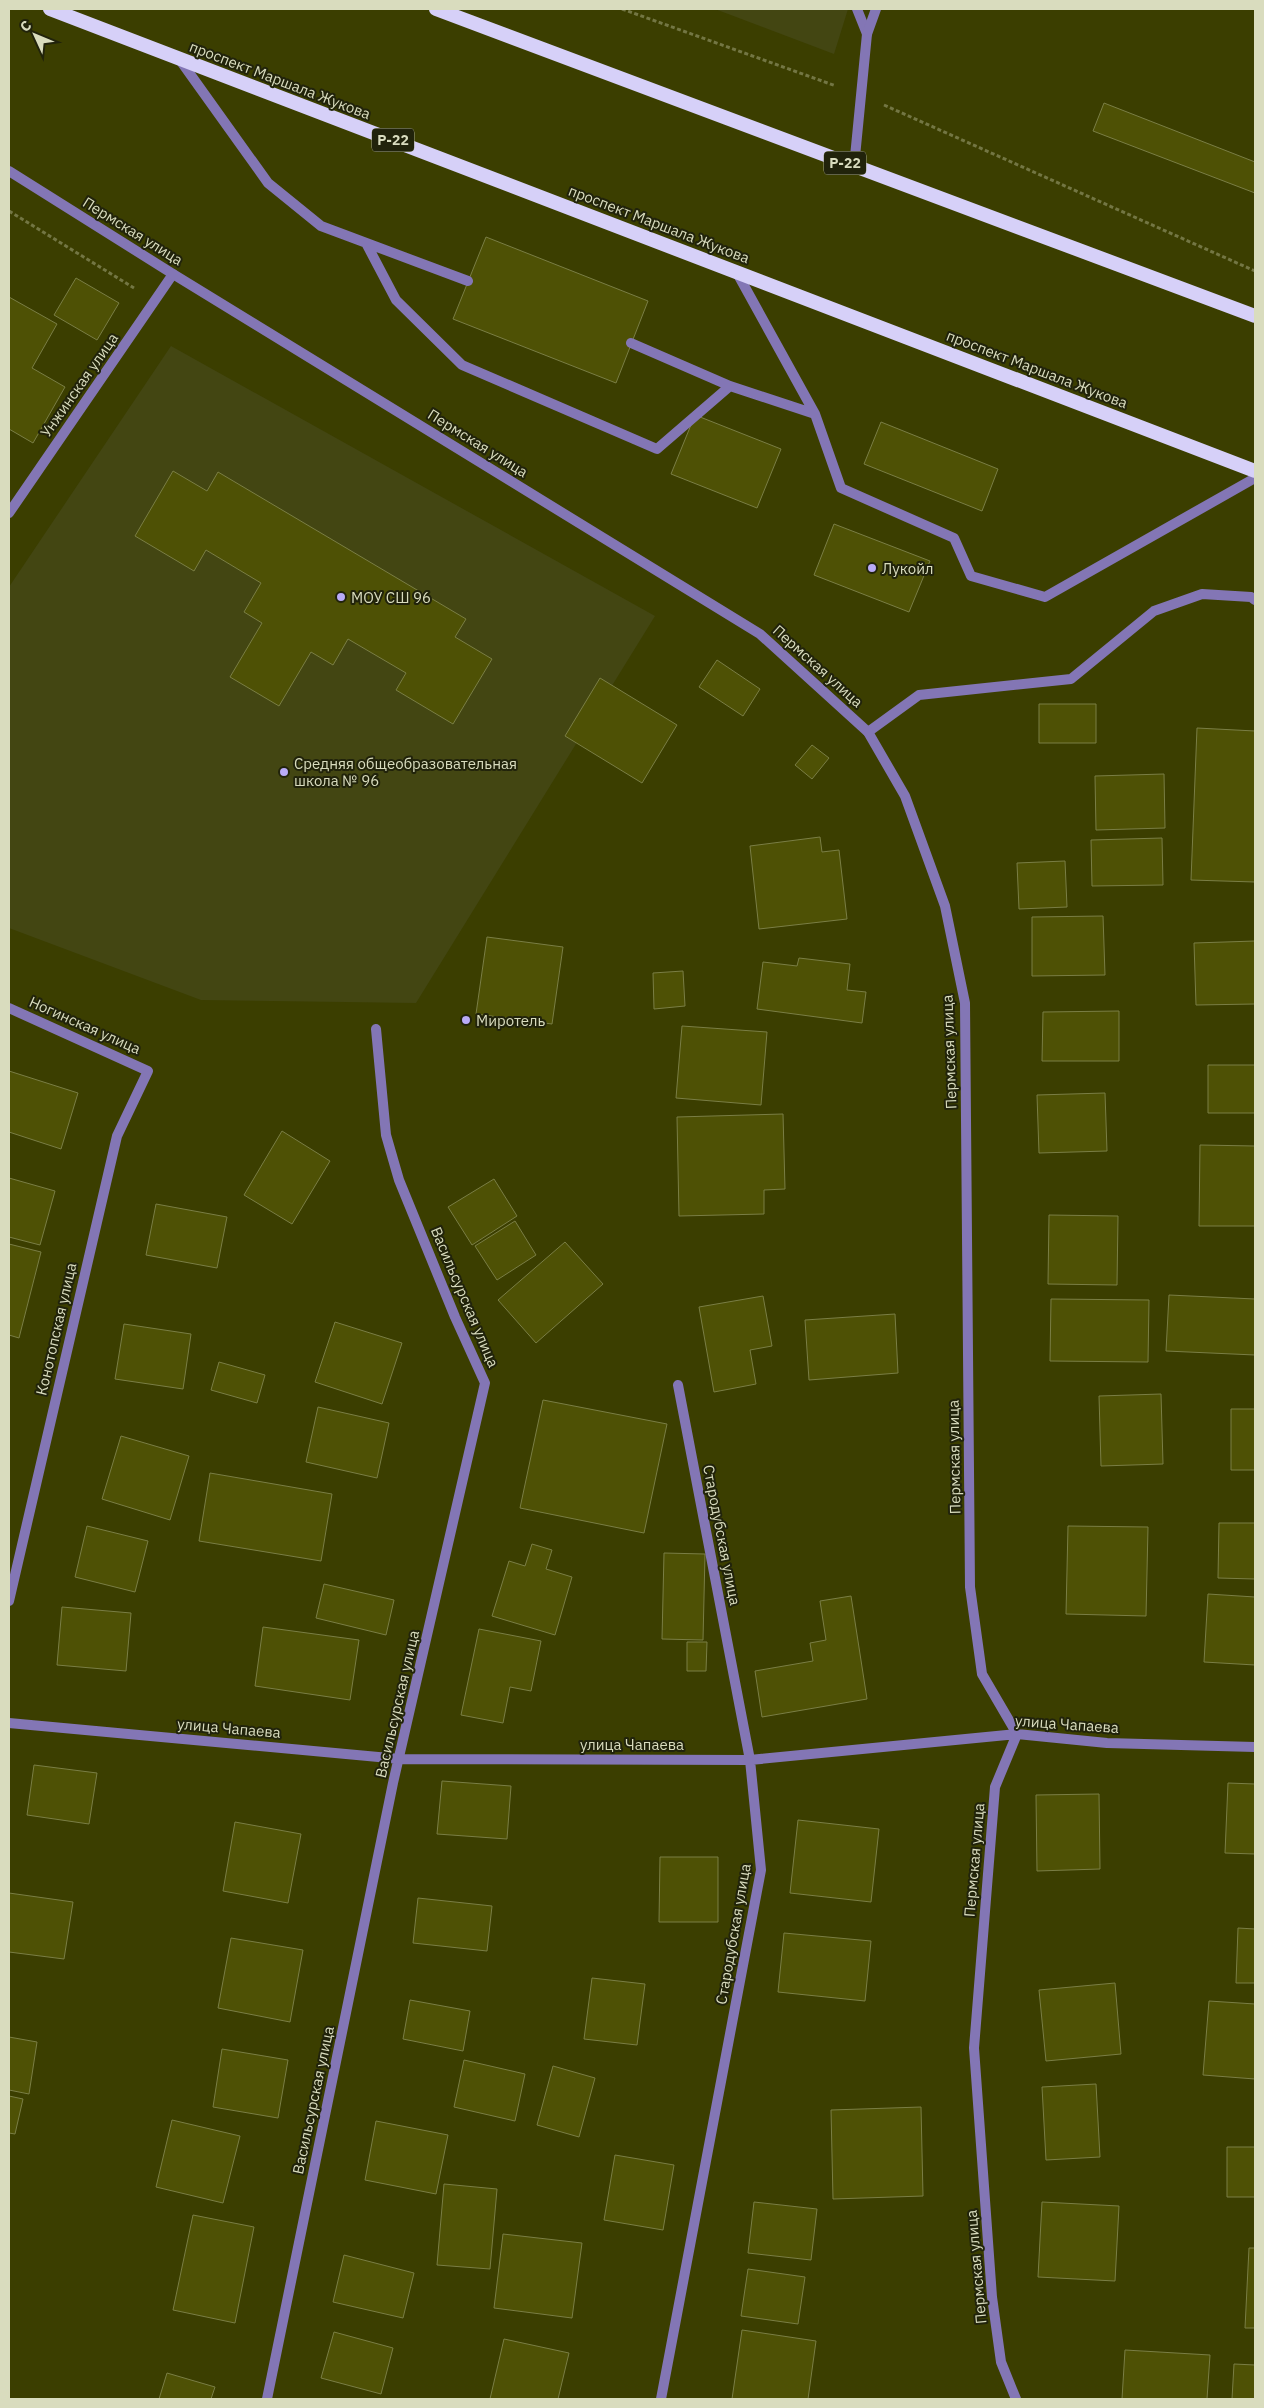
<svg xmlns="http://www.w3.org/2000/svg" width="1264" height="2408" viewBox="0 0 1264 2408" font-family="'IBM Plex Sans',sans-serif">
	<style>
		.built { fill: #434612 }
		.building { fill: #4e5105; stroke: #7a7e45 }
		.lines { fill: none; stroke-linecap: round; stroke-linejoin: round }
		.path { stroke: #737643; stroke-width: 3; stroke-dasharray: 4 2.5; stroke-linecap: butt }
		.service { stroke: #8376b5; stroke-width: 10 }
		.minor { stroke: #8376b5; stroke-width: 10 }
		.tertiary { stroke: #8376b5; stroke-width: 10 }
		.trunk { stroke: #d6d0f8; stroke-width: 14 }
		.poi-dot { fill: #b9abf7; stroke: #21230b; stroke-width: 2 }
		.labels { text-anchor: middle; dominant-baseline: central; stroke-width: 4; stroke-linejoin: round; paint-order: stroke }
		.shield { fill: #21230b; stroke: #a2a488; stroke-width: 1 }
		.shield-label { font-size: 14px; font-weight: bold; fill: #d9dcbe }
		.street-label { font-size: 15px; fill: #d9dcbe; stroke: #21230b }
		.poi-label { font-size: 15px; fill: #d9dcbe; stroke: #21230b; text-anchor: start }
	</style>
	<rect width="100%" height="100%" fill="#3b3e00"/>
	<path class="built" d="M715,9h133l-14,45z
		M171,346l484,270 -239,387 -215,-3 -192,-72v-341z"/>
	<path class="building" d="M1104,103l151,59v31l-162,-62z
		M486,237l162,64 -32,82 -163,-64z
		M76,278l43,25 -22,37 -43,-25z
		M9,297l48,27 -25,44 33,19 -32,56 -24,-14z
		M695,415l86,34 -24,59 -86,-34z
		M881,422l117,47 -16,42 -118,-47z
		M173,471l34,20 11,-19 248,147 -11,18 37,22 -39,65 -57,-34 10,-17 -58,-34 -15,26 -22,-13 -32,54 -49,-29 32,-54 -18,-11 17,-29 -55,-33 -12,21 -59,-35z
		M834,524l96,37 -21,51 -95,-37z
		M717,660l43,29 -17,27 -44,-29z
		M600,678l77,47 -35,58 -77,-47z
		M1039,704h57v39h-57z
		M1197,728l58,3v151l-64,-2z
		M812,745l17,13 -17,21 -17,-14z
		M1164,774l1,54 -69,2 -1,-54z
		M820,837l2,15 17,-2 8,69 -88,10 -9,-83z
		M1162,838l1,47 -71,1 -1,-46z
		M1065,861l2,46 -48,2 -2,-46z
		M1103,916l2,59 -73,1v-59z
		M487,937l76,10 -11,77 -76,-10z
		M1255,941v63l-59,1 -2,-62z
		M799,958l51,6 -3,26 19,2 -4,31 -105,-14 6,-47 34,4z
		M683,971l2,35 -31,3 -1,-36z
		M1119,1011v50h-77l1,-49z
		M682,1026l85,6 -6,73 -85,-7z
		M1208,1065h47v48h-47z
		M9,1071l69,22 -17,56 -52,-17z
		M1105,1093l2,58 -68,2 -2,-58z
		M783,1114l2,75 -21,1v24l-85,2 -2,-99z
		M282,1131l48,30 -38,63 -48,-29z
		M1200,1145l55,1v80h-56z
		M9,1178l46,13 -15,54 -31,-8z
		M494,1179l23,37 -45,29 -24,-38z
		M156,1204l71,13 -10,51 -71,-13z
		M1049,1215l69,1 -1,69 -69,-1z
		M515,1221l21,34 -39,25 -22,-34z
		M565,1242l38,42 -67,59 -38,-43z
		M9,1244l32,8 -22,86 -10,-3z
		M1169,1295l86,4v56l-89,-4z
		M763,1296l9,50 -22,4 6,34 -42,8 -15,-85z
		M1051,1299l98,1 -1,62 -98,-1z
		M895,1314l3,59 -89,7 -4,-60z
		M335,1322l67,21 -20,61 -67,-22z
		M124,1324l67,10 -8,55 -68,-10z
		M219,1362l46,13 -8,28 -46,-13z
		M1161,1394l2,70 -62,2 -2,-70z
		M543,1400l124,24 -23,109 -124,-25z
		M318,1407l71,16 -12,55 -71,-16z
		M1231,1409h24v61h-24z
		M121,1436l68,20 -19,64 -68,-21z
		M210,1473l122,21 -11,67 -122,-20z
		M1219,1523h36v56l-37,-1z
		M87,1526l61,15 -13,51 -60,-15z
		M1068,1526l80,1 -2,89 -80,-2z
		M532,1544l20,6 -6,19 26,8 -17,58 -63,-19 17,-55 16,5z
		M664,1553l41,1 -2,86 -41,-1z
		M324,1584l70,16 -8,35 -70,-17z
		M1208,1594l47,3v68l-51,-3z
		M851,1596l16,103 -105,18 -7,-46 58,-10 -3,-18 16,-3 -6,-39z
		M62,1607l69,6 -5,58 -69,-6z
		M263,1627l96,13 -9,60 -95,-14z
		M479,1629l62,12 -10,50 -21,-4 -7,36 -42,-8z
		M687,1642h20l-1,29h-19z
		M34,1765l63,8 -8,51 -62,-9z
		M442,1781l69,5 -4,53 -70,-5z
		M1228,1783l27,1v70l-30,-1z
		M1099,1794l1,75 -63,2 -1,-76z
		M798,1820l81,9 -8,73 -81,-9z
		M235,1822l66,12 -13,69 -65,-12z
		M660,1857h58v65h-59z
		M9,1893l64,9 -9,57 -55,-7z
		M418,1898l74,8 -5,45 -74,-8z
		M1238,1928l17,1v54h-19z
		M784,1933l87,8 -6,60 -87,-9z
		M231,1938l72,12 -13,72 -72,-14z
		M592,1978l53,6 -8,61 -53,-6z
		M1115,1983l6,71 -75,7 -7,-71z
		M410,2000l60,11 -7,40 -60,-12z
		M1209,2001l46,3v75l-52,-4z
		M9,2037l28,5 -8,52 -20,-4z
		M222,2049l66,11 -10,58 -65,-11z
		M464,2060l61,14 -10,47 -61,-14z
		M553,2066l42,12 -16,59 -42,-12z
		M1096,2084l4,73 -54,3 -4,-73z
		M9,2096l14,3 -8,35 -6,-1z
		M921,2107l2,89 -90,3 -2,-89z
		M172,2120l68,16 -17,67 -67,-16z
		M376,2121l72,14 -12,59 -71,-14z
		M1227,2147h28v50h-28z
		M615,2155l59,10 -11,65 -59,-10z
		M444,2184l53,5 -7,80 -53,-4z
		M754,2202l63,7 -6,51 -63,-7z
		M1042,2202l77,4 -4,75 -77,-4z
		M193,2215l61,12 -19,96 -62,-13z
		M503,2234l79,9 -10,75 -78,-10z
		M1249,2248h6v80h-10z
		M344,2255l70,18 -11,45 -70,-16z
		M748,2269l57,8 -7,47 -57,-8z
		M742,2330l74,11 -8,58h-76z
		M334,2332l59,16 -12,46 -60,-16z
		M504,2339l65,14 -11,46h-68z
		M1125,2350l85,5 -3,44h-85z
		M1234,2364l21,1v34h-23z
		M167,2373l48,14 -4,12h-52z"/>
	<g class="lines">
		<path class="path" d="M622,9l214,77
			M884,105l371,166
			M9,211l125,77"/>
		<path class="service" d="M857,9l10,25
			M180,60l88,123 53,43 147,55
			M366,243l30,57 66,65 195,84 73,-63
			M736,271l79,143 26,74 113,50 17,38 74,21 210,-119
			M631,343l99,43 85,28
			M868,732l51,-37 152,-16 83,-68 48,-17 49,3 4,3"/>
		<path class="minor" d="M854,167l13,-133 9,-25
			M9,513l164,-239
			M9,1008l139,63 -31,65 -108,465
			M9,1723l391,36 350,1 267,-26 -22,53 -21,261 18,249 9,65 15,37
			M267,2399l126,-616 92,-400 -30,-66 -56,-137 -13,-45 -10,-106
			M661,2399l100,-529 -11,-110 -72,-375"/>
		<path class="tertiary" d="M9,171l164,103 587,360 108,98 37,64 40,110 20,97 5,584 12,87 35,60 90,9 148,4"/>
		<path class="trunk" d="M50,9l1205,462
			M436,9l819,307"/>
	</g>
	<g class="poi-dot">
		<circle cx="872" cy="568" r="5"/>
		<circle cx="341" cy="597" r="5"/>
		<circle cx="284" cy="772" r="5"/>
		<circle cx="466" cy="1020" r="5"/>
	</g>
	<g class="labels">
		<g class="shield">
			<rect x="372" y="128.5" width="42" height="23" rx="4"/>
			<rect x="824" y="151.5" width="42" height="23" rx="4"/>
		</g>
		<g class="shield-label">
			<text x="393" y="140">Р-22</text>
			<text x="845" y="163">Р-22</text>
		</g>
		<g class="street-label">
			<text transform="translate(280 80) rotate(21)">проспект Маршала Жукова</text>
			<text transform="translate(659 224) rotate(21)">проспект Маршала Жукова</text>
			<text transform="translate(133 231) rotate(32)">Пермская улица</text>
			<text transform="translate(1037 369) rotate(21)">проспект Маршала Жукова</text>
			<text transform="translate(79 385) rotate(-55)">Унжинская улица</text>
			<text transform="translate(478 443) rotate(32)">Пермская улица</text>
			<text transform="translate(818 666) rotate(42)">Пермская улица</text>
			<text transform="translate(85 1025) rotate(24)">Ногинская улица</text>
			<text transform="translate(949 1052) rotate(-92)">Пермская улица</text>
			<text transform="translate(465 1297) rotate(67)">Васильсурская улица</text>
			<text transform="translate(56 1329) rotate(-77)">Конотопская улица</text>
			<text transform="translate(954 1457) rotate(-91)">Пермская улица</text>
			<text transform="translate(722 1535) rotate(79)">Стародубская улица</text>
			<text transform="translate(397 1704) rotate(-77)">Васильсурская улица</text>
			<text transform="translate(1067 1724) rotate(4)">улица Чапаева</text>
			<text transform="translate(229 1728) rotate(5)">улица Чапаева</text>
			<text x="632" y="1744">улица Чапаева</text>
			<text transform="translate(974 1860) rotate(-85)">Пермская улица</text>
			<text transform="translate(733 1934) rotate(-80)">Стародубская улица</text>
			<text transform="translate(313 2100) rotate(-78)">Васильсурская улица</text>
			<text transform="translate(976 2267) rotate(-95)">Пермская улица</text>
		</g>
		<g class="poi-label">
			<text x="882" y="568">Лукойл</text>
			<text x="351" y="597">МОУ СШ 96</text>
			<text x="294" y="763">Средняя общеобразовательная<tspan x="294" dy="17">школа № 96</tspan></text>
			<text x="476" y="1020">Миротель</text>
		</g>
	</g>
	<rect width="1264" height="2408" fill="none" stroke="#d9dcbe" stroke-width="20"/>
	<g transform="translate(35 35) rotate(314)" stroke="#21230b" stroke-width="4" paint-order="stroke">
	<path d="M0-4L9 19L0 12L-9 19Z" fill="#d9dcbe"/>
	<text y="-8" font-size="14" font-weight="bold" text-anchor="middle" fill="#d9dcbe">С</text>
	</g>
</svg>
